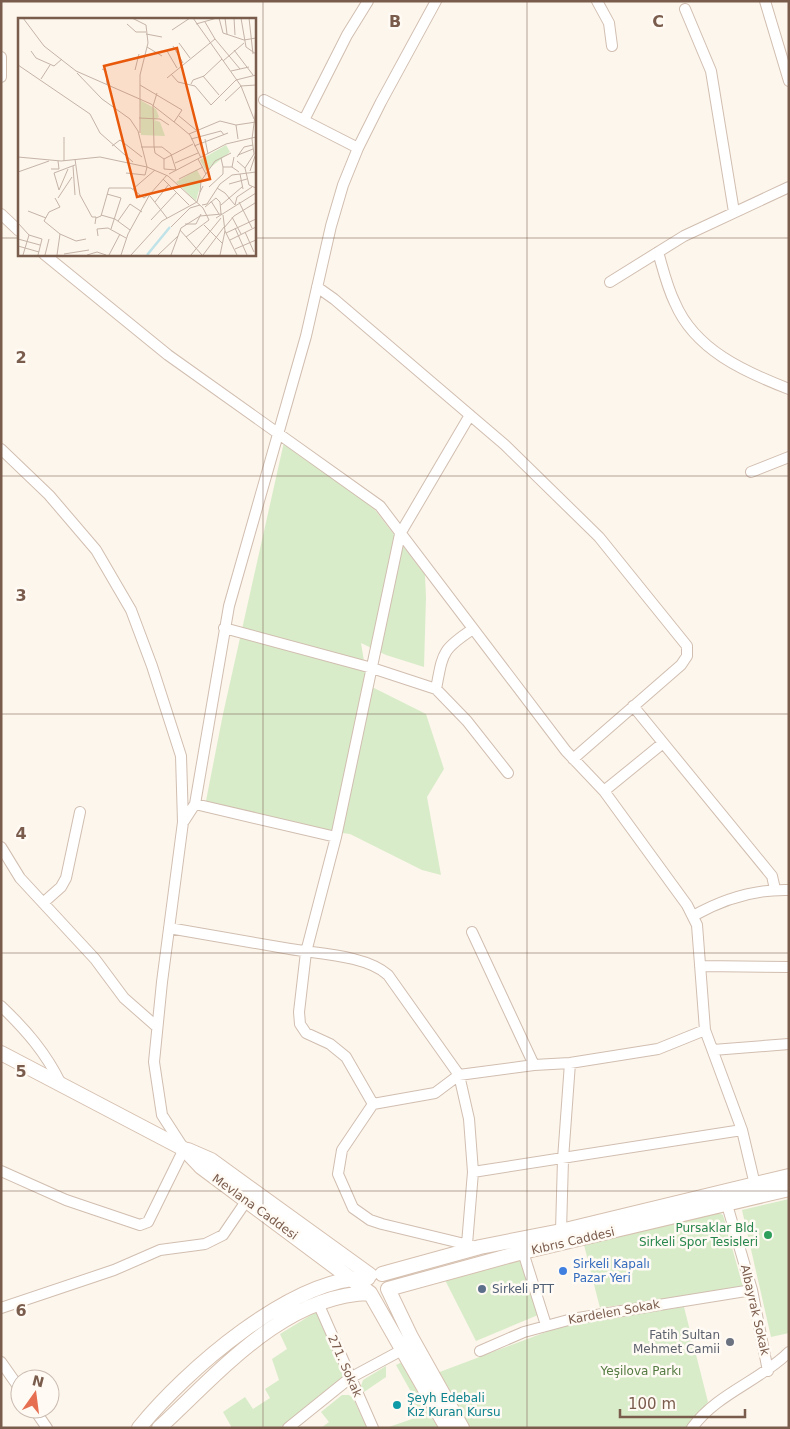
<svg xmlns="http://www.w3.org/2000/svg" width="790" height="1429" viewBox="0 0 790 1429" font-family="'DejaVu Sans',sans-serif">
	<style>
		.green { fill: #d8ecc9 }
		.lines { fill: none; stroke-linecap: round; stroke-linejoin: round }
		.street-casing { stroke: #d1beb0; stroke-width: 12 }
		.secondary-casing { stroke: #d6c0b0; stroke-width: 16 }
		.street { stroke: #fff; stroke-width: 10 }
		.secondary { stroke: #fff; stroke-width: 14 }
		.grid { fill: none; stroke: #7a5c4d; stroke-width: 1; stroke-opacity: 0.55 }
		.leisure-dot { fill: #2e9e5b; stroke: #fffaf3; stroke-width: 2 }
		.shop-dot { fill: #3f7fe0; stroke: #fffaf3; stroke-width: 2 }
		.service-dot { fill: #5c6f8a; stroke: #fffaf3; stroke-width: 2 }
		.worship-dot { fill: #6b7280; stroke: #fffaf3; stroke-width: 2 }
		.culture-dot { fill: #0f9aa8; stroke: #fffaf3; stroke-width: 2 }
		.labels { text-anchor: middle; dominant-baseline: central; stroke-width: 5; stroke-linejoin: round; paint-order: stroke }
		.street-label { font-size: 12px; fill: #7a5c4d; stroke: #fffaf3 }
		.leisure-label { font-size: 12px; fill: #27864d; stroke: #fffaf3; text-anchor: end }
		.shop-label { font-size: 12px; fill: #366cbe; stroke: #fffaf3; text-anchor: start }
		.service-label { font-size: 12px; fill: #4e5e75; stroke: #fffaf3; text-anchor: start }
		.worship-label { font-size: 12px; fill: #5b616d; stroke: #fffaf3; text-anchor: end }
		.park-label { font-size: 12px; fill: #537a41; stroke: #fffaf3 }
		.culture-label { font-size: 12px; fill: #0d838f; stroke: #fffaf3; text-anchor: start }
		.inset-river { fill: none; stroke: #bfe3e8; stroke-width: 2.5 }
		.inset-road { fill: none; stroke: #c5b3a7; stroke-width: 1 }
		.view { fill: #e8590c; fill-opacity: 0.15; stroke: #e8590c; stroke-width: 2.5 }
		.inset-edge { fill: none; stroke: #7a5c4d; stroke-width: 2.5 }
		.grid-label { font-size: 16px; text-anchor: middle; font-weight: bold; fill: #7a5c4d; stroke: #fffaf3; stroke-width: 5; stroke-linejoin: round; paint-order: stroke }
	</style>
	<rect width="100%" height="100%" fill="#fdf6ec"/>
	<path class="green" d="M284,442l88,64 53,69 1,22 -2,70 -38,-12 -25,-12 7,42 58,29 18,55 -17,28 14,78 -19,-5 -72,-36 -67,-9 -78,-19 18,-92z
		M789,1199v134l-18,4 -29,-127z
		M719,1213l4,2 20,72 -143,21 -16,-63z
		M519,1259l19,56 -62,26 -31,-61z
		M684,1307l24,95 -22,26h-216l-33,-55 125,-47 28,-7z
		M316,1312l29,65 -65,51h-48l-9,-16 22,-15 8,12 17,-11 -5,-9 14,-9 -7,-21 15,-10 -7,-15z
		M402,1362l36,66h-52l29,-10 -2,-18 2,-1 -19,-34z
		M386,1366v11l-22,15 -3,-6 2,-6z
		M342,1395h7l4,3 14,30h-46l8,-6 -8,-10z"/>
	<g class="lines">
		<defs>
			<path id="street" d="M597,1l12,22 3,23
				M765,1l24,80
				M685,9l26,62 23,141
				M1,57v20
				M264,100l94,48
				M304,120l43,-85 21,-34
				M1,214l18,17
				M658,252c5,17 9,35 17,51 20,47 70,69 114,86
				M44,254l124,101 212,151 186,245 38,40 83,114 10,20 8,105 37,100 14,59
				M610,282l74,-46 105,-49
				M317,287l17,12 171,146 94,92 88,109v10l-6,9 -108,94
				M1,449l48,46 47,55 35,60 21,56 29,90 2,66 -21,160 -8,80 8,53 22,34 -36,73 -8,3 -74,-25 -65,-29
				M751,472l38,-15
				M224,628l148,40 64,21 31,32 41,52
				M436,689c7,-36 5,-39 37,-60
				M633,706l139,170 3,13
				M604,791l59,-48
				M195,804l141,33
				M184,821l11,-17 34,-198 77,-270 25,-110 12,-41 15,-37 23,-46 55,-101
				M1,847l19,31 75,81 29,39 33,29
				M43,903l18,-16 5,-9 14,-66
				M693,916c30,-17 61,-27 96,-26
				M169,928c40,7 80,14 121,21 28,5 76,6 98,26l71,100 10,44 4,53 -6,72
				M472,932l62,133
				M700,966l89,1
				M1,1006c25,24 45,47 60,78
				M713,1050l76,-6
				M373,1104l-27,-47 -16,-13 -24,-11 -6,-9 -1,-12 7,-60 30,-115 64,-303 70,-119
				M473,1172l269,-42
				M725,1198l27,92 16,81
				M561,1231l2,-72 7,-96
				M477,1247l-95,-23 -12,-4 -17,-12 -15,-34 4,-24 31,-46 62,-11 24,-18 75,-10 36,-2 88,-14 47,-19
				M523,1252l23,73
				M318,1303l55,125
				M1,1308l113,-38 46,-20 45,-6 18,-9 26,-38
				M480,1351l44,-19 48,-13 180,-29
				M1,1362l19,27
				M34,1409l13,19
				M288,1428l62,-50 52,-28
				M692,1428c24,-34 68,-47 97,-76"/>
			<path id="secondary" d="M1,1053l183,96 17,18 169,126 77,135
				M188,1150l23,10 159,115
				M382,1274l98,-27 81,-16 228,-55
				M139,1428c46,-57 153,-151 229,-150
				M159,1428c59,-54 124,-133 211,-135
				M462,1428l-51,-91 -23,-48 135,-37 266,-63"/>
		</defs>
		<use href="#street" class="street-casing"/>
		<use href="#secondary" class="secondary-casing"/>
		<use href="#street" class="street"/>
		<use href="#secondary" class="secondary"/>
	</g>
	<path class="grid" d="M263,1v1427M527,1v1427M1,238h18M254,238h535M1,476h788M1,714h788M1,953h788M1,1191h788"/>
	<circle class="leisure-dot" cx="768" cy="1235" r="5"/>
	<circle class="shop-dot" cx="563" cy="1271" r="5"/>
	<circle class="service-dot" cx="482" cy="1289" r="5"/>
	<circle class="worship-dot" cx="730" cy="1342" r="5"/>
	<circle class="culture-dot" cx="397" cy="1405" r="5"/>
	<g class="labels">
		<g class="street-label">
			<text transform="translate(255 1207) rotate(36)">Mevlana Caddesi</text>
			<text transform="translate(573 1241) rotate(-13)">Kıbrıs Caddesi</text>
			<text transform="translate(755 1310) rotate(77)">Albayrak Sokak</text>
			<text transform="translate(614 1312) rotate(-10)">Kardelen Sokak</text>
			<text transform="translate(345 1366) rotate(66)">271. Sokak</text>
		</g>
		<g class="leisure-label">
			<text x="758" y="1228">Pursaklar Bld.<tspan x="758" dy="14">Sirkeli Spor Tesisleri</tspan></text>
		</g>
		<g class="shop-label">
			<text x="573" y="1264">Sirkeli Kapalı<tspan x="573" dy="14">Pazar Yeri</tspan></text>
		</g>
		<g class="service-label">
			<text x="492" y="1289">Sirkeli PTT</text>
		</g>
		<g class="worship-label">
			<text x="720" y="1335">Fatih Sultan<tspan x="720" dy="14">Mehmet Camii</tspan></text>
		</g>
		<g class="park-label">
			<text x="641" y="1371">Yeşilova Parkı</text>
		</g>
		<g class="culture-label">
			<text x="407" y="1398">Şeyh Edebali<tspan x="407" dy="14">Kız Kuran Kursu</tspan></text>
		</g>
	</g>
	<g transform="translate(18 18)">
		<rect width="238" height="238" fill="#fdf6ec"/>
		<path d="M122,82l16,9 3,8 -5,3 6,2 5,14 -24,-1zM208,127l4,7 -24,19 -6,-11zM179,152l5,9 -6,22 -20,-19z" fill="#d8ecc9"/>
		<path class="inset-river" d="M129,237l23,-28"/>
		<path class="inset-road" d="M5,0l21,28 32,25 75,33 27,21 12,10 11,23M114,0l14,7 2,18 -8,32v58M175,0l48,68 13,33M201,0l4,15 21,7 12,-2M207,0l2,16M216,0l1,17M223,0l5,29 10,7M231,0l4,36M187,4l10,17 25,30M109,6l9,8h10M178,6l21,-6M154,12l18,-12M128,16l16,3M161,25l11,15M155,28l10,17M129,29l15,9M216,32l19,25M13,33l5,7 18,8 8,-7M149,33l10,17M205,43l21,-18M0,47l72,49 10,19 33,29M84,51l4,2 1,13M117,52l4,-16M213,53l18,-4M59,55l25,26 28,20 8,12 9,36M153,56l7,8 17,4 16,19 25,-25 20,-5M185,58l16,19M149,60l48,-39M23,61l9,-14M173,66l2,-4 11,-4 18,-17M122,67l42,25 -8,12M139,75l-4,13 1,40 1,7 9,6M207,83l16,-15 15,-1M161,98l17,14M121,100l21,1 9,6M171,116l31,-13 16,4M173,121l30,-8 3,4M187,121l3,15M220,121l-2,-14 20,-3M94,128l8,-6 22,17M176,128l34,-13M123,129h21l9,7 5,16M220,137l15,-6M0,139l43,4 39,-4 47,10 21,9 35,32M216,139l-2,10 7,5M219,139l7,-10 9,-2M203,140l2,9h9M57,141l5,36 12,22h4l-1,7M180,141l8,15M46,143v-24M219,143l8,7 4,17 7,3M157,145l23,-10M55,148l2,29M227,150l9,-14 -2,-15 4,-31M33,151h8l-1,-8M158,152l-12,-1v-10l29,-15M232,153l5,-15M0,154l31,-11M108,155l19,2 2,-8M151,156l57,-30 30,-7M222,156l3,15M145,161l26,26M161,161l24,-12M211,166l18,-5M185,168l-3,6 1,-11 14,-20 16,-8M191,169l14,-13v-7M199,170l8,5 10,12M115,171l22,-19M41,172l-5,-17 21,-8M41,172l9,-21M89,176l14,4 -10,31M132,178l17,22M37,180l5,9 -11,5 -5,9 16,13 -3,21M40,180l14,-21M193,183l8,13M137,184l14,-18M221,184l13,26M184,187l5,-1 13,-20 12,-9 24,-3M203,187l21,-18M217,187l2,-8 15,-10M187,189l11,-9 4,4 1,12M10,193l18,7M183,196l-1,2 22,-2M83,197l14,4 15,11M205,197l2,16 12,24M214,199l9,17M78,200l5,-2 8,-28h22l13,10 5,-4M198,200l40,-25M133,202l26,-28M100,203l12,-17 12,8M0,205l11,12 13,4 -4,16M167,206h11l4,-8M186,207l19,19M153,209l19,-19 10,-3M206,210l10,-12 21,-13M217,210l12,27M162,212l22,25M227,214l9,20M208,215l30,-14M42,216l16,7 10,-2M80,218l-1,-7 11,-1 18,10M168,219l23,-17 -6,-12M0,221l22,6M212,222l26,-13M0,228l21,6M217,231l21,-9M46,236l25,-4M5,237l6,-20M27,237l4,-16M69,237l10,-3 9,3M91,237l11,-21M103,237l7,-21 22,-40 17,-19M113,237l31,-34 35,-19 3,-10M140,237l20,-19M153,237l10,-27 19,-12M173,237l30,-37M185,237l21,-28M202,237l5,-24"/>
		<path class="view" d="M159,30l33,131 -73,18 -33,-131z"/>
		<rect width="238" height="238" class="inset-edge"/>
	</g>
	<g class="grid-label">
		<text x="395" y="27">B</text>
		<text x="658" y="27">C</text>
		<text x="21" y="363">2</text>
		<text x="21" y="601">3</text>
		<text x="21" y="839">4</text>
		<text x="21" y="1077">5</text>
		<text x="21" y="1316">6</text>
	</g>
	<rect width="790" height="1429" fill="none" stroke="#7a5c4d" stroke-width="5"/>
	<g transform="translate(35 1394) rotate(14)"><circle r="24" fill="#fffaf3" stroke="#cabbb1"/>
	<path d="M0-4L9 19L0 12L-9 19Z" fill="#e76f51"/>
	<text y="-8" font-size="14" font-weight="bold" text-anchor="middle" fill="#7a5c4d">N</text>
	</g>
	<path d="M620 1409v8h125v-8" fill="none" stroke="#7a5c4d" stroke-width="2.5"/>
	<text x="628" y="1409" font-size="15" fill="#7a5c4d" stroke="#fffaf3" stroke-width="4" paint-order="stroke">100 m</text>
</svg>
